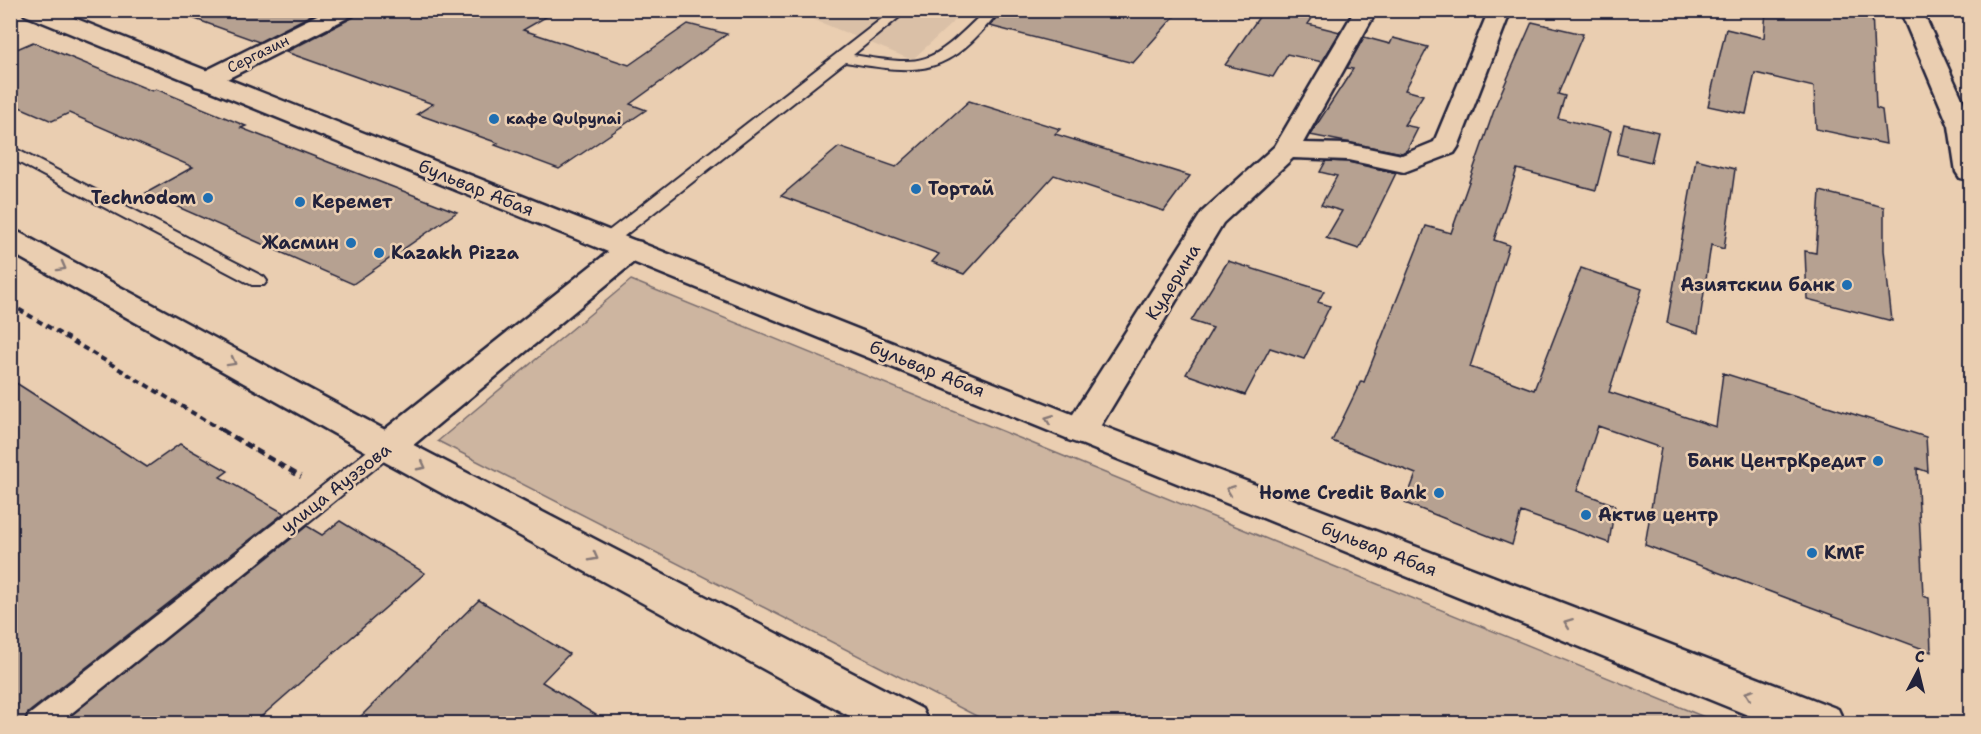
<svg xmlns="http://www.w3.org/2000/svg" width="1981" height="734" viewBox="0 0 1981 734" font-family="'Shantell Sans',sans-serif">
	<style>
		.built { fill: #dac0a7 }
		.green { fill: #cdb5a0; stroke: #786c6e; stroke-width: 1.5 }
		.building { fill: #b6a191; stroke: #22223b; stroke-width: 1.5 }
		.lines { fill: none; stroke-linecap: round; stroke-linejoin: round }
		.lane-casing { stroke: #22223b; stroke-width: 4 }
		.street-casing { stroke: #22223b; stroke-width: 5 }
		.secondary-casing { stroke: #22223b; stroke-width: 5 }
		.path-far1 { stroke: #22223b; stroke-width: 4; stroke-dasharray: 6 4.5; stroke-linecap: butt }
		.path { stroke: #22223b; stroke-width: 4.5; stroke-dasharray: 8 5; stroke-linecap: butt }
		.lane { fill: #eaceb1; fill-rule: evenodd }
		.street { fill: #eaceb1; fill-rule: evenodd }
		.secondary { fill: #eaceb1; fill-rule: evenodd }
		.oneway { stroke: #867876 }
		.poi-dot { fill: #1f6fb2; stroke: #eaceb1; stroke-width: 2 }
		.labels { text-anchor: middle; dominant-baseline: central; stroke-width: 5; stroke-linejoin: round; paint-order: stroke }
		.far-street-label { font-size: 15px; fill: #22223b; stroke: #eaceb1 }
		.far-poi-label { font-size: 15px; font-weight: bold; fill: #22223b; stroke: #eaceb1; text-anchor: start }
		.street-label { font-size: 18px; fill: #22223b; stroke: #eaceb1 }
		.poi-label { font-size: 18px; font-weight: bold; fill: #22223b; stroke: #eaceb1; text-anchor: start }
	</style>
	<rect width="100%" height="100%" fill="#eaceb1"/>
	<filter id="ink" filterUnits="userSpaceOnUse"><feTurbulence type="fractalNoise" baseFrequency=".0167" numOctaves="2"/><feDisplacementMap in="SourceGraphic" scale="12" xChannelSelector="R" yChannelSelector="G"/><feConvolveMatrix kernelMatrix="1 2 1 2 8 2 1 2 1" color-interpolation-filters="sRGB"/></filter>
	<g filter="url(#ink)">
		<path class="built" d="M793,11h172l-53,49z"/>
		<path class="green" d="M631,280l1088,443h-729l-552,-282z"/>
		<path class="building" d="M185,10h136l-62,32 -75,-27z
			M358,10h200l-35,20 106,35 59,-41 39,10 -97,70 16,6 -87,59 -64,-24 3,-2 -81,-29 16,-10 -147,-52 68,-35z
			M1002,10h178l-47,53 -143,-37z
			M1264,10h23l26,7 -5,7 32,8 -18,30 -35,-8 -14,23 -48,-12z
			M1766,10h106l4,98 6,2 4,34 -70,-15 -2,-42 -59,-14 -9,41 -38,-8 18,-77 38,9z
			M1532,22l51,12 -25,60 7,2 -7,22 53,13 -15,59 -79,-21 -23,71 15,5 -39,122 64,23 47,-122 61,21 -33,103 107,35 7,-54 203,64 2,35 -11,-4 6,128 6,2 2,54 -286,-107 16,-97 -63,-22 -21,65 38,14 -6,38 -88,-31 -9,33 -107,-42 11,-29 -84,-33 29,-60 3,1 62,-156 25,7 46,-131z
			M1364,37l26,7 3,-6 35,9 -23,43 18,5 -19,30 14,3 -11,22 -5,3 -92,-18 43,-66 -6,-1z
			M33,42l119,49 4,-2 90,37 -5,2 216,84 -104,72 -207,-91 47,-26 -124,-54 -17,8 -42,-18v-51z
			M969,101l91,28 -5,5 135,42 -26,35 -110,-36 -90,99 -32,-12 7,-8 -158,-58 58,-49 57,20z
			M1624,124l34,8 -7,30 -34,-8z
			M1696,159l39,10 -11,80 -13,-4 -13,88 -31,-10z
			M1326,161l22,1 48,11 -37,76 -33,-11 16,-27 -21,-6 16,-29 -17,-4z
			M1820,191l64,16v43l8,71 -85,-22 -2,-48 11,2z
			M1228,261l96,30 -6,11 12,4 -26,53 -34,-11 -25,47 -59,-21 27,-46 -22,-7z
			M10,379l137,88 33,-23 48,27 -8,6 64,36 -256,200 -5,10h-13z
			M340,521l85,52 -171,150h-192l245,-197 15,9z
			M479,600l90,54 -27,28 67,41h-255z"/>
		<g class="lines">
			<defs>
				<path id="lane" d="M893,10h15l-55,45c77,13 78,8 133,-45h14c-54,67 -77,65 -155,52l-231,182h-12l-3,-4 3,-4z
					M10,146l254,131 3,4 -3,4h-12l-242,-127z
					M387,439l7,2 3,6 -3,6 -336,271h-33l4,-9 351,-274z"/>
				<path id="street" d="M327,10h29l-3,5 -140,71 -9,2 -9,-2 -3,-5 3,-5z
					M1355,10h22l-74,133 45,1 54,11 32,-13 55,-132h22l-53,137 -4,6 -50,19 -56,-12 -55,-2 -70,65 -131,217 -12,4 -12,-4 -5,-9 5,-9 134,-210 73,-66z
					M1900,10h22l48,106v64l-10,-2 -4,-6 -7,-46z
					M631,240l10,2 5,7 -5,7 -241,200 -13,4 -13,-4 -5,-9 5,-9 247,-196z"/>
				<path id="secondary" d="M22,10h32l1038,412 746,287 7,15h-75l-1745,-709z
					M10,230l10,3 380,205 522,271 7,15h-65l-490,-268 -364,-204z"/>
			</defs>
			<use href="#lane" class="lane-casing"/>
			<use href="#street" class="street-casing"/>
			<use href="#secondary" class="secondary-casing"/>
			<path class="path-far1" d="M10,304l215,128"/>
			<path class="path" d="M222,430l79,47"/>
			<use href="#lane" class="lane"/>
			<use href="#street" class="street"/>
			<use href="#secondary" class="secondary"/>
		</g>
		<defs><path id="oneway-chevron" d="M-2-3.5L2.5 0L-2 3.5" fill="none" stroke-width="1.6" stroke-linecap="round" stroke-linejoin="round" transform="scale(1.5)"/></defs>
		<g class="oneway">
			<use href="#oneway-chevron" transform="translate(62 267) rotate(29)"/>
			<use href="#oneway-chevron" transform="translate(232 362) rotate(29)"/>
			<use href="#oneway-chevron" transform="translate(1049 419) rotate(-158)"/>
			<use href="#oneway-chevron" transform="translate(422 466) rotate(28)"/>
			<use href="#oneway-chevron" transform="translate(1230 490) rotate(-159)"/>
			<use href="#oneway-chevron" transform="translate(594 557) rotate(28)"/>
			<use href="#oneway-chevron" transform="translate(1568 623) rotate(-159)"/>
			<use href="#oneway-chevron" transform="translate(1749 694) rotate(-159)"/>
		</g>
	</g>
	<g class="poi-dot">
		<circle cx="494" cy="119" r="6"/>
		<circle cx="916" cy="189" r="6"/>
		<circle cx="208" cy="198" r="6"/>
		<circle cx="300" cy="202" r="6"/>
		<circle cx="351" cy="243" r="6"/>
		<circle cx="379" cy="253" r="6"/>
		<circle cx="1847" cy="285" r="6"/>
		<circle cx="1878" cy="461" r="6"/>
		<circle cx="1439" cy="493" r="6"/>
		<circle cx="1586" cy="515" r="6"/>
		<circle cx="1812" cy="553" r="6"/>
	</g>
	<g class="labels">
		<g class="far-street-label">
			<text transform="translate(258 54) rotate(-26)">Сергазин</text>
		</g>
		<g class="far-poi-label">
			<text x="506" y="119">кафе Qulpynai</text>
		</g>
		<g class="street-label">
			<text transform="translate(476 188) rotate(22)">бульвар Абая</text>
			<text transform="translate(1173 282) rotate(-58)">Кудерина</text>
			<text transform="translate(927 369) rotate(22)">бульвар Абая</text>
			<text transform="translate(336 488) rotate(-38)">улица Ауэзова</text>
			<text transform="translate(1379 549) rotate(21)">бульвар Абая</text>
		</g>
		<g class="poi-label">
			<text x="928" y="189">Тортай</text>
			<text x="196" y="198" text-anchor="end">Technodom</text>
			<text x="312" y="202">Керемет</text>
			<text x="339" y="243" text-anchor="end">Жасмин</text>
			<text x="391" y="253">Kazakh Pizza</text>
			<text x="1835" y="285" text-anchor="end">Азиятскии банк</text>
			<text x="1866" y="461" text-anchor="end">Банк ЦентрКредит</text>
			<text x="1427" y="493" text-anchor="end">Home Credit Bank</text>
			<text x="1598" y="515">Актив центр</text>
			<text x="1824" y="553">KMF</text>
		</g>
	</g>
	<rect width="1981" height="734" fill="none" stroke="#eaceb1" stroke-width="36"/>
	<rect x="18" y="18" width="1945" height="698" fill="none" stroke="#22223b" stroke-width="2" filter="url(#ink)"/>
	<g transform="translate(1918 671) rotate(7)" stroke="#eaceb1" stroke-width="4.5" paint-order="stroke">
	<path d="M0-4.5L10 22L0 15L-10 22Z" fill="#22223b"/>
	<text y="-9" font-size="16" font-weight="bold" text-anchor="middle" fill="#22223b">С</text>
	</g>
</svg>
